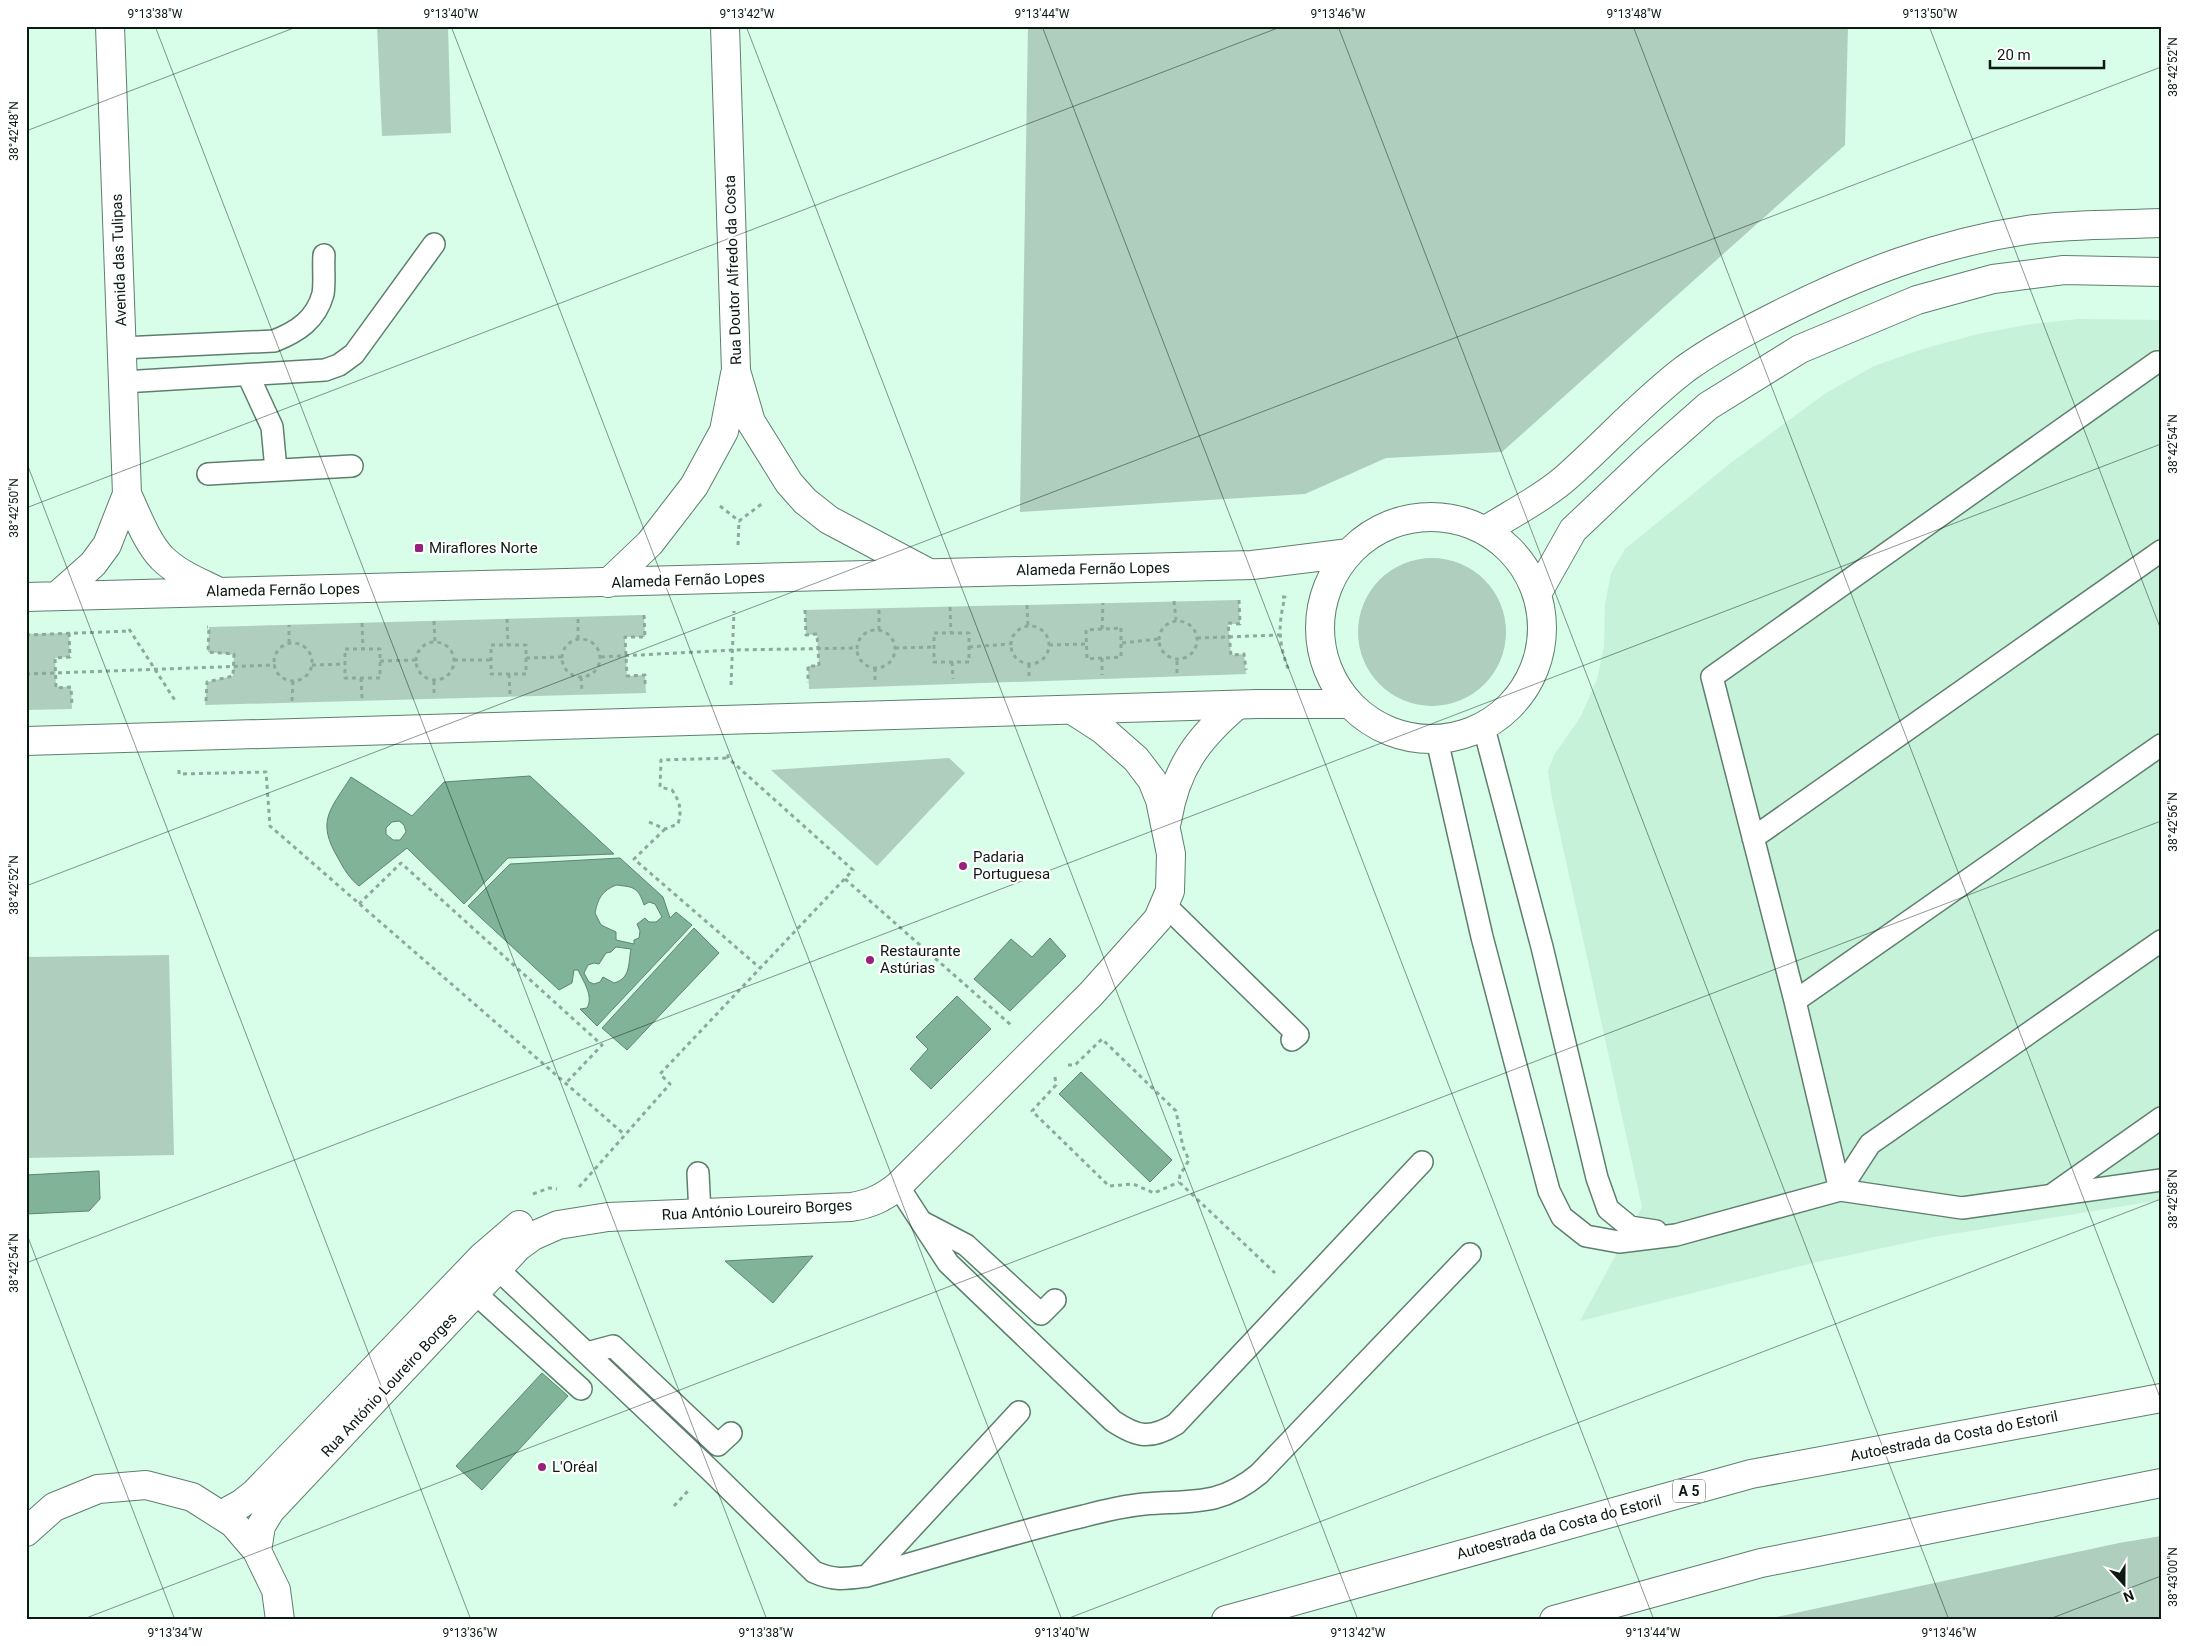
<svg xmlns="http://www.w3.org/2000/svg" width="2187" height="1646" viewBox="0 0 2187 1646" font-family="Roboto,sans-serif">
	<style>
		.built { fill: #c6f2da }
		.green { fill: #afcebd }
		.water { fill: #80b398; stroke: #5d8570; fill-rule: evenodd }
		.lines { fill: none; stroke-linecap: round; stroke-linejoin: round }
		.service-casing { stroke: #5e7f6d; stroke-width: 24 }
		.minor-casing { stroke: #5e7f6d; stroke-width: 30 }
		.tertiary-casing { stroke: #5e7f6d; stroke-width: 30 }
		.motorway-casing { stroke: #5e7f6d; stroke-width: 30 }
		.path { stroke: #8da999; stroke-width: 3; stroke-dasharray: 4 4; stroke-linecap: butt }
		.service { stroke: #fff; stroke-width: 21 }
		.minor { stroke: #fff; stroke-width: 28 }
		.tertiary { stroke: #fff; stroke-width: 28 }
		.motorway { stroke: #fff; stroke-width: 28 }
		.ticks { fill: none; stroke: #0c1a13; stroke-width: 1; stroke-opacity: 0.45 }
		.poi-dot { fill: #9a217a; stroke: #fff; stroke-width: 2 }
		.labels { text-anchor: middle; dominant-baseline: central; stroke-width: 4.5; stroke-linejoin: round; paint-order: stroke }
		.shield { fill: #fff; stroke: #555f5a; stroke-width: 1 }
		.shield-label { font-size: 14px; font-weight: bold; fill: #0c1a13 }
		.street-label { font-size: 15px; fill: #0c1a13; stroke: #fff }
		.poi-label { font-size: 15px; fill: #0c1a13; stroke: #fff; text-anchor: start }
		.neatline { fill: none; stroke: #0c1a13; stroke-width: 2 }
		.ticks-label { font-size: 12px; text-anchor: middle; fill: #0c1a13 }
	</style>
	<rect width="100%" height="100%" fill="#d8fde8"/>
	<path class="built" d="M2078,319l83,1v880l-227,37 -117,25 -237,59 62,-114 -90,-409 -4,-27 6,-16 27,-39 16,-37 7,-32 1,-43 6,-31 14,-24 107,-87 94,-69 48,-27 52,-18 52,-14 53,-10z"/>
	<path class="green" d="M377,26h71l3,107 -69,3z
		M1028,26h820l-3,119 -343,307 -116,6 -81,36 -285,18z
		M1358 632a74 74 0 1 1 148 0a74 74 0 1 1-148 0Z
		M1239,600l1,24h-12l3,31 13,-1 2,20 -437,15 -1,-23 11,-1 -2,-30h-11l-1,-25z
		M644,615l1,22h-20l2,39 18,-1 1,18 -441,12 2,-23 26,-6 1,-21 -26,-3 1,-25z
		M69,633l1,24 -15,1 1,29h15l1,22 -46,1v-76z
		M949,758l16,15 -88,93 -106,-96z
		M169,955l5,200 -148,3v-201z
		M2161,1536v84h-398l356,-77z"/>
	<path class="water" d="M530,776l84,78 -106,4 -44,46 -57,-56 -48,38c-10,-8 -15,-17 -21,-28 -22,-37 -8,-48 13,-81l61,39 32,-34zM399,821l5,4 2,7 -6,8h-7l-7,-6v-6l6,-6z
		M620,858l43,39 7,21 6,-6 16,13 -95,101 -17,-17 7,-1c7,-12 -4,-27 -9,-38h-4l-2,13 -13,7 -91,-84 42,-42zM616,885c18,2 22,2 28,20l5,-3 6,2 7,13 -6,5h-7l-4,-4 -8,6 3,7 -1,7 -5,2v4l-18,-4v-8l-15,-7 -6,-12c3,-15 7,-22 21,-28zM616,947l15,2c-3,15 0,29 -17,34l-11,-6 -3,5 -6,2 -5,-2 -5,-9 4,-8 6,-2 5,1 7,-11 5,-1z
		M694,928l25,25 -92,97 -25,-22z
		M1050,938l16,18 -56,55 -36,-32 37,-40 21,18z
		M957,996l34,33 -60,60 -21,-20 18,-20 -12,-12z
		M1081,1072l91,88 -22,22 -91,-88z
		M99,1171l1,28 -11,12 -63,3v-39z
		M813,1256l-40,47 -48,-42z
		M542,1373l26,23 -86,94 -26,-24z"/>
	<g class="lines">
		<defs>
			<path id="service" d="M122,348l152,-7c23,-9 42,-21 49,-47 2,-11 0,-27 1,-39
				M248,375l24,52 4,43
				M123,382l202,-12 14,-5 15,-11 80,-110
				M208,474l144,-8
				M1484,728l58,219 55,231 11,31 22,18 26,4
				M1437,740l45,197 67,254 13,26 24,19 33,6 57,-7 164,-45 122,18 199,-28
				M1753,838l408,-287
				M1164,904l134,131 -6,5
				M1795,1001l-83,-324 445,-315h4
				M698,1173l2,41
				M898,1186l50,77 165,158c24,16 37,19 63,3l246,-262
				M1840,1190l-45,-189 366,-256
				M1840,1190l30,-46 291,-203
				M2053,1194l108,-76
				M924,1223l42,22 75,69 14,-14
				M486,1258l223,211 105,103c21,9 31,7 53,4 72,-20 144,-43 217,-60 19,-5 40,-10 60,-12 47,-4 75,3 115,-30l211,-220
				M465,1284l116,105
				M587,1353l26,-7 105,99 13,-12
				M867,1576l152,-164"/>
			<path id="minor" d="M725,26l11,345 15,51 38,61 16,18 24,19 100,53
				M608,583l42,-40 44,-57 30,-55 11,-57
				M1167,821c9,-53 30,-82 70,-116
				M221,1515l20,-11 14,-11 228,-237 36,-31
				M26,1532l28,-25 44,-18 48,-4 46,12 41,26 24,28 19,39 4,30
				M257,1551l4,-25 9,-15 248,-264 15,-11 25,-11 50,-8 243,-10c19,-3 32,-9 47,-21l193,-192 67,-75 12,-28 1,-37 -11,-54 -8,-20 -16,-21 -33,-29 -31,-20"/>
			<path id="tertiary" d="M127,494c10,21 19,47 35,64 15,15 35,23 53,32
				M1320 628a111 111 0 1 1 222 0a111 111 0 1 1-222 0Z
				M1486,530c27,-17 60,-34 83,-55 39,-35 74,-74 116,-106 29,-21 61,-38 93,-54 79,-40 160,-72 249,-85 44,-6 89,-5 134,-7
				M1538,592l35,-62 76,-72 59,-52 92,-57 117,-49 76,-21 71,-9 97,2
				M57,596l36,-32 14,-19 20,-51 -17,-468
				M26,597l1226,-32 97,-12
				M26,741l1231,-37h92"/>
			<path id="motorway" d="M1226,1620l525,-146 410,-76
				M1554,1620l207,-57 400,-80"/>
		</defs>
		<use href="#service" class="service-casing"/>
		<use href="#minor" class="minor-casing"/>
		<use href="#tertiary" class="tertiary-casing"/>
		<use href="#motorway" class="motorway-casing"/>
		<path class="path" d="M720,506l19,15 24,-18
			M738,545l1,-24
			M1282,597h3c-7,28 -7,46 4,74
			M1239,600l1,24 -12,-1 3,32 13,-1 2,16
			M1174,601l2,19
			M1027,605l1,21
			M950,607l1,26
			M805,610l1,25 11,-1 2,32h-11v17
			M644,615l1,22h-20l2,39 18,-1v13
			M507,619l1,26
			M1159 640a19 19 0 1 1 38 0a19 19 0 1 1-38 0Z
			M434,621l1,21
			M362,623l1,26
			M1011 645a19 19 0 1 1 38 0a19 19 0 1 1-38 0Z
			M1121,628v29l-34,2 -1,-29z
			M129,629l47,73
			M1102,629l1,-26
			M857 649a19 19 0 1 1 38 0a19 19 0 1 1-38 0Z
			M879,630v-21
			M69,633l1,24 -15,1 1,30 15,-1 1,19
			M934,633h35v29h-35z
			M26,635l104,-4
			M1197,638l83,-3
			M562 658a19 19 0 1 1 38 0a19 19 0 1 1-38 0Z
			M578,639v-22
			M416 661a19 19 0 1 1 38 0a19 19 0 1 1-38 0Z
			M274 662a19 19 0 1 1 38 0a19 19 0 1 1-38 0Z
			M289,643v-18
			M1122,643l36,-4
			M491,645h35v29h-35z
			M1049,645l37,-1
			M969,647l41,-3
			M895,648l39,-1
			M345,649h35v29h-35z
			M601,657l132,-7 124,-2
			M526,658l36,-1
			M1102,658v17
			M454,660h37
			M380,661l36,-1
			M952,662l1,17
			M1029,664v12
			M312,665l33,-1
			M875,668v15
			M1177,673v-14
			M26,674l248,-9
			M509,674l1,20
			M581,677l1,15
			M361,678l1,20
			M434,681v14
			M731,685l3,-74
			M206,701l1,-19 26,-6 1,-22 -26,-2 1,-25h-2
			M292,701l1,-20
			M179,770v4l87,-2 4,54 355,309
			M649,822l16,7 13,-5c4,-14 2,-22 -6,-34l-12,-3 1,-27 67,-2
			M665,829l-31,30 126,109
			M845,879l167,147
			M359,904l42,-41 201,182 -36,38
			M1068,1065h7l27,-26 74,72 7,36 6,13 -9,15 -1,7 96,91
			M1055,1077l1,8 -24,26 77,75 24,-2 21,9 25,-11
			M579,1187l91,-103 -10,-10 193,-204 -125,-112v-4
			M533,1194l16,-6 8,1
			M674,1506l14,-15"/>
		<use href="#service" class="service"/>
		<use href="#minor" class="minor"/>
		<use href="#tertiary" class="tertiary"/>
		<use href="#motorway" class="motorway"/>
	</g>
	<path class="ticks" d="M155,26l612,1594M451,26l611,1594M746,26l612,1594M1042,26l612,1594M1338,26l611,1594M1633,26l528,1374M1929,26l232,604M26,131l273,-105M26,461l445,1159M26,508l1257,-482M26,886l2135,-819M26,1232l149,388M26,1263l2135,-819M81,1620l2080,-799M1064,1620l1097,-421M2047,1620l114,-44"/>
	<g class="poi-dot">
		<rect x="414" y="543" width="10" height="10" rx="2.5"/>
		<circle cx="963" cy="866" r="5"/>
		<circle cx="870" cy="960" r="5"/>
		<circle cx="542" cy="1467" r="5"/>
	</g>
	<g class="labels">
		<rect class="shield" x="1673" y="1479.5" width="32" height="23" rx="4"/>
		<g class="shield-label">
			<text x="1689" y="1491">A 5</text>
		</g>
		<g class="street-label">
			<text transform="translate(119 260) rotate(-92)">Avenida das Tulipas</text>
			<text transform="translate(733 270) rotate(-92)">Rua Doutor Alfredo da Costa</text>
			<text transform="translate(1093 569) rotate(-1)">Alameda Fernão Lopes</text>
			<text transform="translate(688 580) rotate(-2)">Alameda Fernão Lopes</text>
			<text transform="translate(283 590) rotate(-1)">Alameda Fernão Lopes</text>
			<text transform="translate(757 1210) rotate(-3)">Rua António Loureiro Borges</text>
			<text transform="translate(389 1385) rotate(-47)">Rua António Loureiro Borges</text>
			<text transform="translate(1954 1436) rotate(-11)">Autoestrada da Costa do Estoril</text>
			<text transform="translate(1559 1527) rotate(-15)">Autoestrada da Costa do Estoril</text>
		</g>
		<g class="poi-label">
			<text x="429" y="548">Miraflores Norte</text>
			<text x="973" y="857">Padaria<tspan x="973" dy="17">Portuguesa</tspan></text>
			<text x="880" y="951">Restaurante<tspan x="880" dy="17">Astúrias</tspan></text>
			<text x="552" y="1467">L'Oréal</text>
		</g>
	</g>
	<rect width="2187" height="1646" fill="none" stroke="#ffffff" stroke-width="55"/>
	<g transform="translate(2124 1584) rotate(159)" stroke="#ffffff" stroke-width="4" paint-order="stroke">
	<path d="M0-4L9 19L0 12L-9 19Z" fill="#0c1a13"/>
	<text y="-8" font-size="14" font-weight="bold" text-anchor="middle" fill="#0c1a13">N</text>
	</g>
	<path d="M1990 60v8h114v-8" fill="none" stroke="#0c1a13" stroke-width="2.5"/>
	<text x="1997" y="60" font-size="15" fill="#0c1a13" stroke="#ffffff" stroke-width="4" paint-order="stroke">20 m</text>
	<rect x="28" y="28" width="2132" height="1590" class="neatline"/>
	<g class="ticks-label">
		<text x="155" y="18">9°13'38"W</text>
		<text x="451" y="18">9°13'40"W</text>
		<text x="747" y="18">9°13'42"W</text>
		<text x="1042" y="18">9°13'44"W</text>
		<text x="1338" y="18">9°13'46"W</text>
		<text x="1634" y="18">9°13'48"W</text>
		<text x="1930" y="18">9°13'50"W</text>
		<text transform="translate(2173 67) rotate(-90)" y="4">38°42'52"N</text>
		<text transform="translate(14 131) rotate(-90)" y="4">38°42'48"N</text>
		<text transform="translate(2173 444) rotate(-90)" y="4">38°42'54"N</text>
		<text transform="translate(14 508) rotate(-90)" y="4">38°42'50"N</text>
		<text transform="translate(2173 822) rotate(-90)" y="4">38°42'56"N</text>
		<text transform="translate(14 885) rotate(-90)" y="4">38°42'52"N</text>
		<text transform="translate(2173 1199) rotate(-90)" y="4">38°42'58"N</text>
		<text transform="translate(14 1263) rotate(-90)" y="4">38°42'54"N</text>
		<text transform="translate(2173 1577) rotate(-90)" y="4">38°43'00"N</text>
		<text x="175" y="1637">9°13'34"W</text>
		<text x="470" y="1637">9°13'36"W</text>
		<text x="766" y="1637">9°13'38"W</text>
		<text x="1062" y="1637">9°13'40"W</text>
		<text x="1358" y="1637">9°13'42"W</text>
		<text x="1653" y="1637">9°13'44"W</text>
		<text x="1949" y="1637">9°13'46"W</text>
	</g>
</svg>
